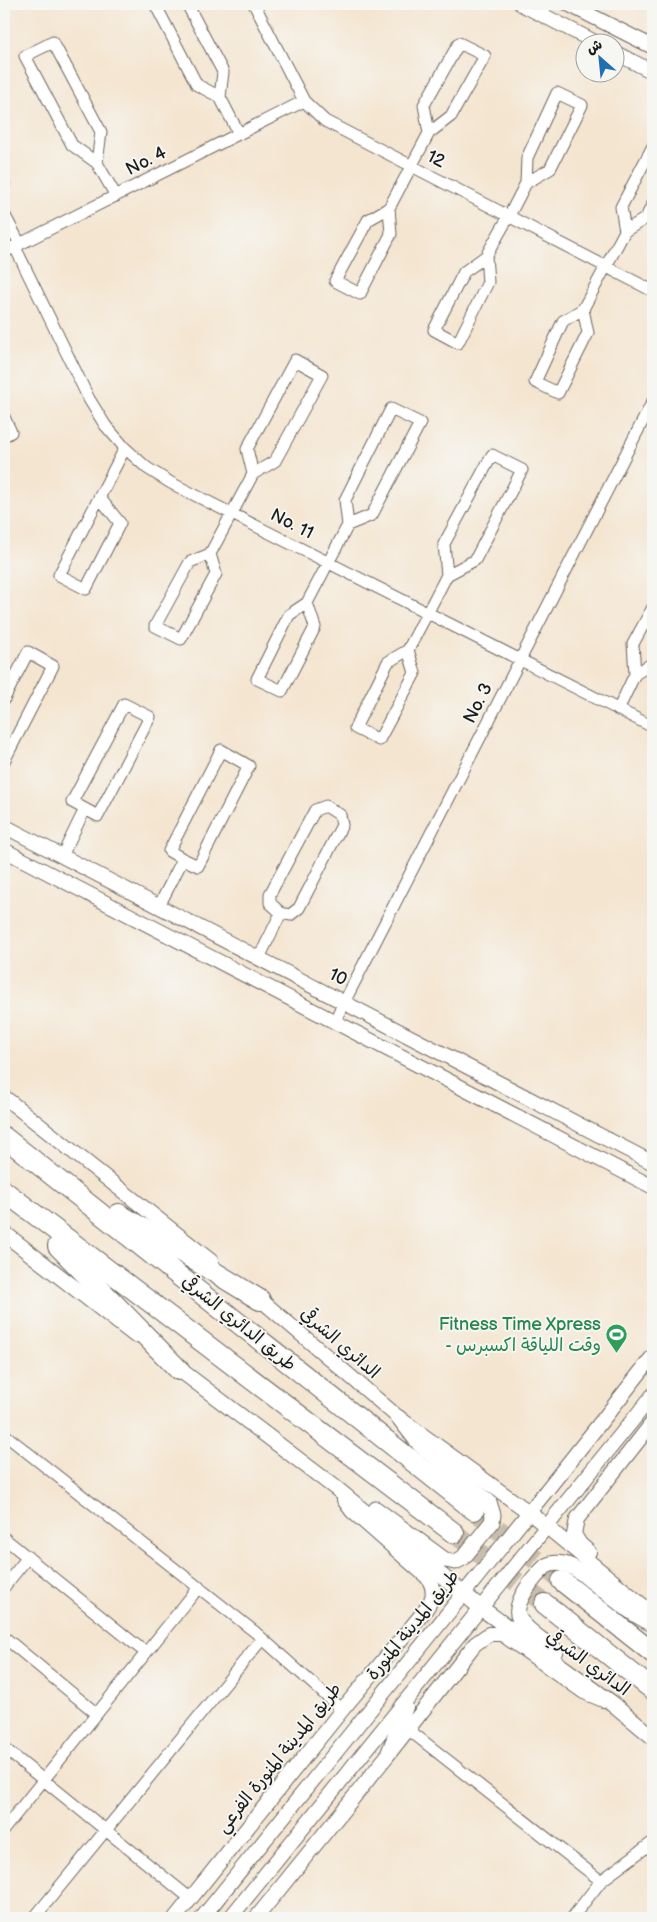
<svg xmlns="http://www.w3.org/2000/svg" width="657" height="1922" viewBox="0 0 657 1922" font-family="'Balsamiq Sans','Playpen Sans Arabic',sans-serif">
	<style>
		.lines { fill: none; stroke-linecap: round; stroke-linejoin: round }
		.motorway-tunnel { stroke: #c9bdac; stroke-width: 20; stroke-dasharray: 20 10; stroke-linecap: butt }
		.minor-casing { stroke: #68625b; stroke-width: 13 }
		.tertiary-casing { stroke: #68625b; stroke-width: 16 }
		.secondary-casing { stroke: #68625b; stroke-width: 17 }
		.motorway-casing { stroke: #68625b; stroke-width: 22 }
		.minor { stroke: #fff; stroke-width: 11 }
		.tertiary { stroke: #fff; stroke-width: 14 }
		.secondary { stroke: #fff; stroke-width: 15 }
		.motorway { stroke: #fff; stroke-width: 20 }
		.labels { text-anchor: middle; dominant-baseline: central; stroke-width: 4; stroke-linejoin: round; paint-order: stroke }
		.street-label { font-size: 18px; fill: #1c1c1c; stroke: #f6f6f2 }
		.leisure-label { font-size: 18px; fill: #27864d; stroke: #f6f6f2; text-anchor: end }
	</style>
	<rect width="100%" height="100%" fill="#f6f6f2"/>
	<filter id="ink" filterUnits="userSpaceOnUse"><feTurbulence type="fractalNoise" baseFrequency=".02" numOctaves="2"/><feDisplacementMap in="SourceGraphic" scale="10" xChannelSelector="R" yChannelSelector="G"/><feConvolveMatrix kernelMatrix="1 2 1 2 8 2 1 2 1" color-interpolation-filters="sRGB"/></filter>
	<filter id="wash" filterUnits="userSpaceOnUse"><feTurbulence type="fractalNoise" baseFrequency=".0096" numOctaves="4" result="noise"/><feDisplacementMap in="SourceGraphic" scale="20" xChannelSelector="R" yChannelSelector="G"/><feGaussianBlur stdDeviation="1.12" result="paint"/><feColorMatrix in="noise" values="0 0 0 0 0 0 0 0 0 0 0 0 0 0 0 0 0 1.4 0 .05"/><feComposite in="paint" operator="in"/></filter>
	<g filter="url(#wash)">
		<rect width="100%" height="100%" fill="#f4e5d0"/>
	</g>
	<g filter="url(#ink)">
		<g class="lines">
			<path class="motorway-tunnel" d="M474,1510l88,71
				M454,1533l91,71"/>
			<defs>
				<path id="minor" d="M155,4l42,81 23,12
					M187,4l36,68 -3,25 19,37
					M254,4l50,97 21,20 328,170
					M97,163l4,-31 -48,-90 -28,14 47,89 25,18 19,33
					M4,184v1
					M389,208l2,26 -31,60 -25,-13 33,-61 21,-12 40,-75 22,-17 34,-60 -26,-13 -35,62 5,28
					M4,214l16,30
					M625,231l-4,-24 32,-61
					M15,247l74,152 16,26 20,23 22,20 24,15 482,244
					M4,252l300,-151
					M486,256l2,26 -30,61 -24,-13 30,-58 22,-16 23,-40 17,-33 1,-25 30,-65 25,12 -32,64 -24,14
					M583,309l5,24 -30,60 -23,-11 28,-61 20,-12 42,-78 21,-13 7,-15
					M4,417l7,15 -7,4
					M99,497l21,26 -34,66 -27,-14 66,-127
					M210,554l6,20 -35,65 -26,-13 35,-64 20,-8 43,-80 -6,-25 48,-89 27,15 -47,86 -22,13
					M307,603l8,24 -33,64 -25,-12 32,-64 18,-12 41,-78 -3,-25 46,-91 29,14 -48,92 -24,10
					M408,650l7,23 -36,67 -24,-12 33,-66 20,-12 39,-75 -3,-31 48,-89 30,15 -47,90 -28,15
					M635,674l18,-11
					M4,699l24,-47 25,14 -49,95
					M618,710l17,-36 -2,-30 20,-37
					M62,856l23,-47 13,7 52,-99 -26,-13 -52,98 13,7
					M159,906l24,-47 15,7 51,-100 -28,-16 -52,101 14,8
					M259,958l22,-45 9,2 9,-7 43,-83 -2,-10 -14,-9 -11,4 -45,84v9l11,10
					M334,1022l319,-621
					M4,1434l251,198 87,78
					M4,1538l142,115
					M4,1587l24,-30
					M4,1637l93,77
					M409,1730l192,151
					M4,1748l187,151
					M4,1829l195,-242
					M34,1918l228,-279
					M572,1918l29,-37 52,-39"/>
				<path id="tertiary" d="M521,4l74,38
					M568,4l85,43
					M614,52l39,20
					M4,826l649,337
					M4,850l649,337
					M4,1097l207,164
					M254,1294l145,124 131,95 123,101
					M589,1552l-9,-8 -6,-10 3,-15 76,-97
					M387,1756l88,-112 14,-10h13l82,58 19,8
					M175,1918l167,-208 81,-97c10,-13 14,-22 4,-36l-75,-66 -8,-11
					M202,1918c150,-187 303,-373 451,-562
					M230,1918l423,-523
					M256,1918l131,-162 19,-49"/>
				<path id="secondary" d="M4,1233l131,102
					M171,1363l166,126 144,119 131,95 41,34
					M376,1509l69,51 10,2 8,-4 29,-36 1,-7 -4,-13 -69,-57 -21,-27
					M556,1651c-11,-10 -30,-20 -37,-33 -7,-15 16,-42 27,-52 5,-3 13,-3 18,-2 10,2 19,10 26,16 20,15 40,34 63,44"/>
				<path id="motorway" d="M4,1137l470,373
					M4,1191l450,342
					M119,1214l141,86
					M58,1246l121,124
					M562,1581l91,72
					M545,1604l108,86"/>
			</defs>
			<use href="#minor" class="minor-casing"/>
			<use href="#tertiary" class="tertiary-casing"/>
			<use href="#secondary" class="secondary-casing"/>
			<use href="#motorway" class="motorway-casing"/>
			<use href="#minor" class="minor"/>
			<use href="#tertiary" class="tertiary"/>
			<use href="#secondary" class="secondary"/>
			<use href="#motorway" class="motorway"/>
		</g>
	</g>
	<defs>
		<symbol id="stadium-pin" viewBox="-11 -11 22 30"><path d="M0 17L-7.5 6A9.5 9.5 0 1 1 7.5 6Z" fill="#2e9e5b" stroke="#f6f6f2"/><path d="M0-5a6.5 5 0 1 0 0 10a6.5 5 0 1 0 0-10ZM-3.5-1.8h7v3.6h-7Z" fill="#fff"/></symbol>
	</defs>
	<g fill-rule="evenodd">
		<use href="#stadium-pin" x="604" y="1322" width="25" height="34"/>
	</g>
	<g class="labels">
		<g class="street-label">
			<text transform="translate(436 159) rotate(27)">12</text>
			<text transform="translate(146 161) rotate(-27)">No. 4</text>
			<text transform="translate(292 524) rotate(27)">No. 11</text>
			<text transform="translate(478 703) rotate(-63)">No. 3</text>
			<text transform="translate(338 977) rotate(27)">10</text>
			<text transform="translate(239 1323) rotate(39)">طريق الدائري الشرقي</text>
			<text transform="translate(340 1343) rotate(41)">الدائري الشرقي</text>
			<text transform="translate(413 1625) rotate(-51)">طريق المدينة المنورة</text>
			<text transform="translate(588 1663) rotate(36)">الدائري الشرقي</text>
			<text transform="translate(279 1758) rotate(-51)">طريق المدينة المنورة الفرعي</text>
		</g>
		<g class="leisure-label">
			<text x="601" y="1324">Fitness Time Xpress<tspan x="601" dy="21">- وقت اللياقة اكسبرس</tspan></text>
		</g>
	</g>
	<rect width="657" height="1922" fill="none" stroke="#f6f6f2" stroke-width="20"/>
	<g transform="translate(600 58) rotate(333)"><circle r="24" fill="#f6f6f2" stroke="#9f9f9c"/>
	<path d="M0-4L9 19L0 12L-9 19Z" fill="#1f6fb2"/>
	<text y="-8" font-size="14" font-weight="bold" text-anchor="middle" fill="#1c1c1c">ش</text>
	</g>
</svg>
